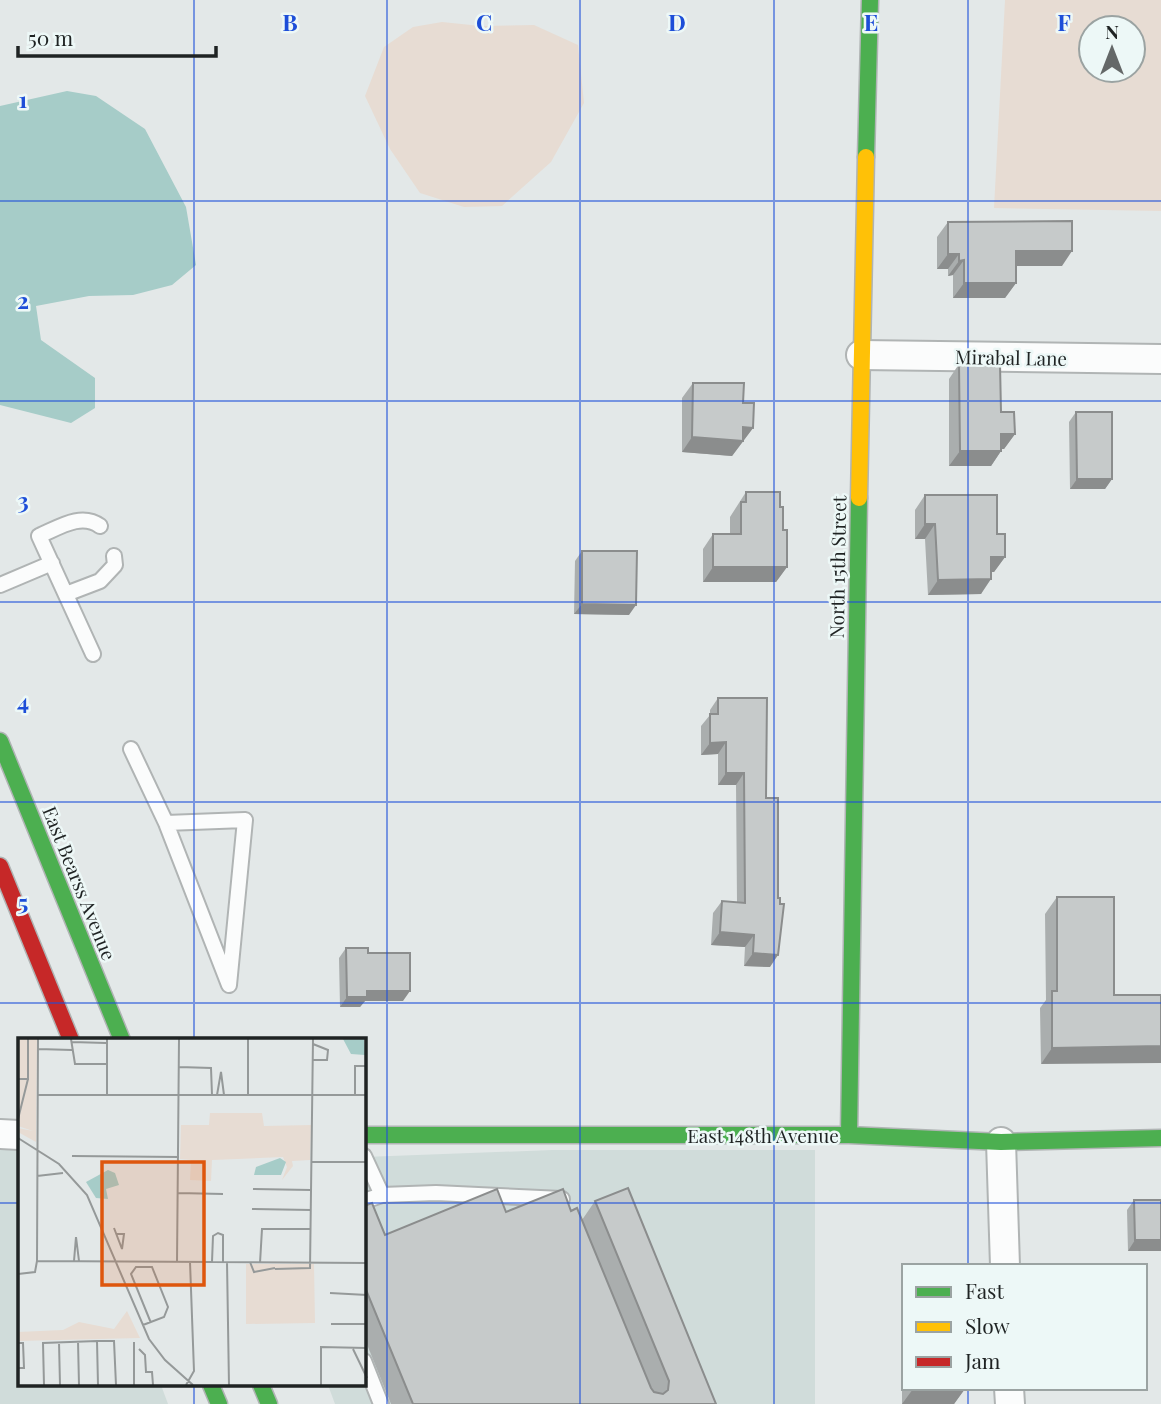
<svg xmlns="http://www.w3.org/2000/svg" width="1161" height="1404" viewBox="0 0 1161 1404" font-family="'Playfair Display',serif">
	<style>
		.built { fill: #d0dcda }
		.green { fill: #e7dcd3; fill-rule: evenodd }
		.water { fill: #a6ccc8 }
		.lines { fill: none; stroke-linecap: round; stroke-linejoin: round }
		.lane-casing { stroke: #b0b4b4; stroke-width: 18 }
		.street-casing { stroke: #b0b4b4; stroke-width: 32 }
		.fast-casing { stroke: #b0b4b4; stroke-width: 19 }
		.slow-casing { stroke: #b0b4b4; stroke-width: 19 }
		.jam-casing { stroke: #b0b4b4; stroke-width: 19 }
		.lane { stroke: #fbfcfc; stroke-width: 14 }
		.street { stroke: #fbfcfc; stroke-width: 28 }
		.fast { stroke: #4caf50; stroke-width: 16 }
		.slow { stroke: #ffc107; stroke-width: 16 }
		.jam { stroke: #c62828; stroke-width: 16 }
		.wall { fill: #aaaeae }
		.shaded-wall { fill: #8b8d8d }
		.building { fill: #c6caca; stroke: #8b8d8d; stroke-width: 2 }
		.grid { fill: none; stroke: #1d4ed8; stroke-width: 2; stroke-opacity: 0.55 }
		.labels { text-anchor: middle; dominant-baseline: central; stroke-width: 5; stroke-linejoin: round; paint-order: stroke }
		.street-label { font-size: 19px; fill: #1f2323; stroke: #edf8f7 }
		.inset-road { fill: none; stroke: #959999; stroke-width: 2 }
		.view { fill: #de560d; fill-opacity: 0.15; stroke: #de560d; stroke-width: 3.5 }
		.inset-edge { fill: none; stroke: #1f2323; stroke-width: 3.5 }
		.grid-label { font-size: 23px; text-anchor: middle; font-weight: bold; fill: #1d4ed8; stroke: #edf8f7; stroke-width: 5; stroke-linejoin: round; paint-order: stroke }
	</style>
	<rect width="100%" height="100%" fill="#e3e8e8"/>
	<path class="built" d="M0,1150h19v235h142l7,19h-168z
		M552,1150h263v254h-480l-7,-19h36v-228z"/>
	<path class="green" d="M1005,0h156v211l-167,-3zM1091,28h42v42h-42z
		M442,22l39,4 53,-1 44,20 6,58 -33,59 -49,44 -38,1 -44,-14 -30,-44 -25,-53 19,-49 29,-20z"/>
	<path class="water" d="M67,91l29,5 49,33 41,78 10,58 -24,20 -39,10 -44,1 -53,10 5,34 54,38v30l-24,15 -71,-18v-299z"/>
	<g class="lines">
		<defs>
			<path id="lane" d="M0,585l52,-22
				M66,594l34,-13 15,-16 -1,-9
				M93,654l-54,-118c19,-8 42,-24 61,-10
				M131,749l35,74 63,162 16,-165 -79,3
				M364,1156l18,39
				M364,1201l18,-6 54,-2 126,6
				M364,1361l17,43"/>
			<path id="street" d="M861,355l300,4
				M0,1134l19,1
				M1001,1142l4,124
				M1009,1388l1,16"/>
			<path id="fast" d="M866,157l4,-157
				M0,741l122,299
				M364,1135h485l152,7 160,-4
				M849,1135l10,-637
				M211,1385l8,19
				M261,1385l8,19"/>
			<path id="slow" d="M859,498l7,-341"/>
			<path id="jam" d="M0,866l71,174"/>
		</defs>
		<use href="#lane" class="lane-casing"/>
		<use href="#street" class="street-casing"/>
		<use href="#fast" class="fast-casing"/>
		<use href="#slow" class="slow-casing"/>
		<use href="#jam" class="jam-casing"/>
		<use href="#lane" class="lane"/>
		<use href="#street" class="street"/>
		<use href="#fast" class="fast"/>
		<use href="#slow" class="slow"/>
		<use href="#jam" class="jam"/>
	</g>
	<path class="wall" d="M948,222l114,44h-46v17l-11,15h-52v-23l-5,1v-7h-11v-32z
		M959,364l42,48 14,22 -11,15h-3v2l-10,15h-42v-87z
		M693,383l50,20 10,25 -21,28 -50,-4v-54z
		M1076,412l36,67 -7,10h-35l-1,-67z
		M746,492l34,15 7,60 -11,15h-73v-33l10,-15h17v-17z
		M925,495l72,39 8,23 -11,15h-3l-10,22 -53,1 -3,-56h-10v-29z
		M582,551l47,64 -55,-1 1,-53z
		M718,698l48,100 4,169 -26,-1 1,-19 -34,-2 2,-32 9,-12 15,1 -1,-117h-18v-31l-17,1v-29l9,-11v-5z
		M1057,897l57,98 -73,69 -1,-56 6,-8 -1,-86z
		M346,948l22,5 35,48h-38l-5,6h-20l-1,-49z
		M1134,1200l27,51h-33l-1,-41z
		M595,1201l121,203h-325l-27,-67v-131l21,29 186,-24 11,9z
		M904,1334v54h61l-11,16h-52v-67z"/>
	<path class="shaded-wall" d="M1016,251h56l-10,15h-57z
		M948,254h11l-11,15h-11z
		M964,260l-11,15 -5,1 11,-15z
		M964,283h52l-11,15h-52z
		M743,427l10,1 -21,28 -50,-4 10,-15z
		M1001,434h14l-11,15h-13z
		M960,451h41l-10,15h-42z
		M1077,479h35l-7,10h-35z
		M925,524h10l-10,15h-10z
		M991,557h14l-11,15h-13z
		M713,567h74l-11,15h-73z
		M991,579l-10,15 -53,1 10,-15z
		M582,604l54,1 -7,10 -55,-1z
		M726,742l-8,12 -17,1 9,-12z
		M726,773h18l-8,12h-18z
		M720,932l34,3 -9,12 -34,-2z
		M753,953l25,2 -8,12 -26,-1z
		M367,991h43l-7,10h-38l-5,6h-20l7,-10z
		M1161,1046v17l-120,1 11,-16z
		M1135,1240h26v11h-33z
		M913,1389h52l-11,15h-52z"/>
	<path class="building" d="M1072,221v30h-56v32h-52v-23l-5,1v-7h-11v-32z
		M959,364h41l1,48h13l1,22h-14v17h-41z
		M693,383h51l-1,20h11l-1,25 -10,-1v14l-51,-4z
		M1076,412h36v67h-35z
		M746,492h34v15h3v23h4v37h-74v-33h28v-32h5z
		M925,495h72v39h8v23h-14v22l-53,1 -3,-56h-10z
		M582,551h55l-1,54 -54,-1z
		M718,698h49l-1,100h12v100h2v6h4l-6,51 -25,-2 1,-18 -34,-3 2,-31 23,2 -1,-130h-18v-31l-16,1v-29h8z
		M1057,897h57v98h47v51l-109,2v-57h5z
		M346,948h22v5h42v38h-43v6h-20z
		M628,1188l88,216h-303l-49,-119v-79l8,-3 13,32 112,-46 9,23 57,-23 8,22 6,-3 74,180 3,4 9,2 5,-4 1,-9 -74,-180z
		M1134,1200h27v40h-26z
		M913,1388h52v1h-52z"/>
	<path class="grid" d="M194,0v1040M387,0v1404M580,0v1404M774,0v1404M968,0v1266M0,201h1161M0,401h1161M0,602h1161M0,802h1161M0,1003h1161M0,1203h19M364,1203h797M194,1385v19M968,1388v16"/>
	<g class="labels">
		<g class="street-label">
			<text transform="translate(1011 357) rotate(1)">Mirabal Lane</text>
			<text transform="translate(837 567) rotate(-89)">North 15th Street</text>
			<text transform="translate(80 883) rotate(68)">East Bearss Avenue</text>
			<text x="763" y="1135">East 148th Avenue</text>
		</g>
	</g>
	<g transform="translate(18 1038)">
		<rect width="348" height="348" fill="#e3e8e8"/>
		<path d="M0,1h19l-1,103 -18,-10v-4l15,3 -15,-5zM192,75h52l2,13 47,-1 -1,35 -18,1 1,5 -11,14 5,-13 -4,-10 -71,3 -1,21 -21,-1 1,-20 -11,-1 1,-34h28zM228,226h68l1,59 -69,1zM109,273l13,27 -122,3v-9l45,-2 16,-8 35,7z" fill="#e7dcd3"/>
		<path d="M325,1h21l1,16 -14,-1zM262,120l6,4 -5,13h-27l2,-8zM90,132l7,3 4,12 -13,4 2,10 -12,-1 -10,-16z" fill="#a6ccc8"/>
		<path class="inset-road" d="M53,1l4,25h32M230,1v55M54,4l34,1M295,6l15,6 -1,10h-14M20,11l34,1M161,29l32,1 1,27M0,41h10v-40M19,57h330M89,57v-56M199,57l4,-23 3,23M337,57v-29h12M0,81l10,-40M0,100l41,26 28,31 62,144 16,21 28,25M54,118l107,1M294,124h55M19,138l26,-3M235,151l58,1M160,155l45,1M234,171l59,1M96,190l8,21 2,-15h-7M19,223l330,2M56,223l2,-24 3,24M159,224l2,-223M194,224l1,-26 5,-3 5,2v27M209,224l2,123M232,224l4,10 21,-4M242,225l2,-34h48M257,231l35,-1 3,-229M0,236l17,-2 2,-11 1,-222M312,255l37,2M313,286h36M125,287l21,-8 4,-10 -16,-40h-16l-5,7 20,49M60,303l1,44M79,303l1,44M41,304l1,43M116,304v43M0,305h5l1,25h-6M121,311l6,6 1,17h6l1,13M335,311l14,29M26,347l-1,-42 54,-2h17l2,44M168,347l8,-14 -4,-109M303,347v-38l46,1"/>
		<path class="view" d="M84,124h102v123h-102z"/>
		<rect width="348" height="348" class="inset-edge"/>
	</g>
	<g class="grid-label">
		<text x="290" y="31">B</text>
		<text x="484" y="31">C</text>
		<text x="677" y="31">D</text>
		<text x="871" y="31">E</text>
		<text x="1064" y="31">F</text>
		<text x="23" y="108">1</text>
		<text x="23" y="309">2</text>
		<text x="23" y="509">3</text>
		<text x="23" y="710">4</text>
		<text x="23" y="911">5</text>
	</g>
	<rect x="902" y="1264" width="245" height="126" fill="#edf8f7" stroke="#9ba3a2" stroke-width="2"/>
	<rect x="916" y="1287" width="35" height="10" fill="#4caf50" stroke="#9ba3a2" stroke-width="2"/>
	<text x="965" y="1299" font-size="21" fill="#1f2323">Fast</text>
	<rect x="916" y="1322" width="35" height="10" fill="#ffc107" stroke="#9ba3a2" stroke-width="2"/>
	<text x="965" y="1334" font-size="21" fill="#1f2323">Slow</text>
	<rect x="916" y="1357" width="35" height="10" fill="#c62828" stroke="#9ba3a2" stroke-width="2"/>
	<text x="965" y="1369" font-size="21" fill="#1f2323">Jam</text>
	<g transform="translate(1112 49)"><circle r="33" fill="#edf8f7" stroke="#9ba3a2" stroke-width="2"/>
	<path d="M0-5L12 26L0 18L-12 26Z" fill="#646868"/>
	<text y="-10" font-size="19" font-weight="bold" text-anchor="middle" fill="#1f2323">N</text>
	</g>
	<path d="M18 46v10h198v-10" fill="none" stroke="#1f2323" stroke-width="3.5"/>
	<text x="28" y="46" font-size="21" fill="#1f2323" stroke="#edf8f7" stroke-width="5" paint-order="stroke">50 m</text>
</svg>
